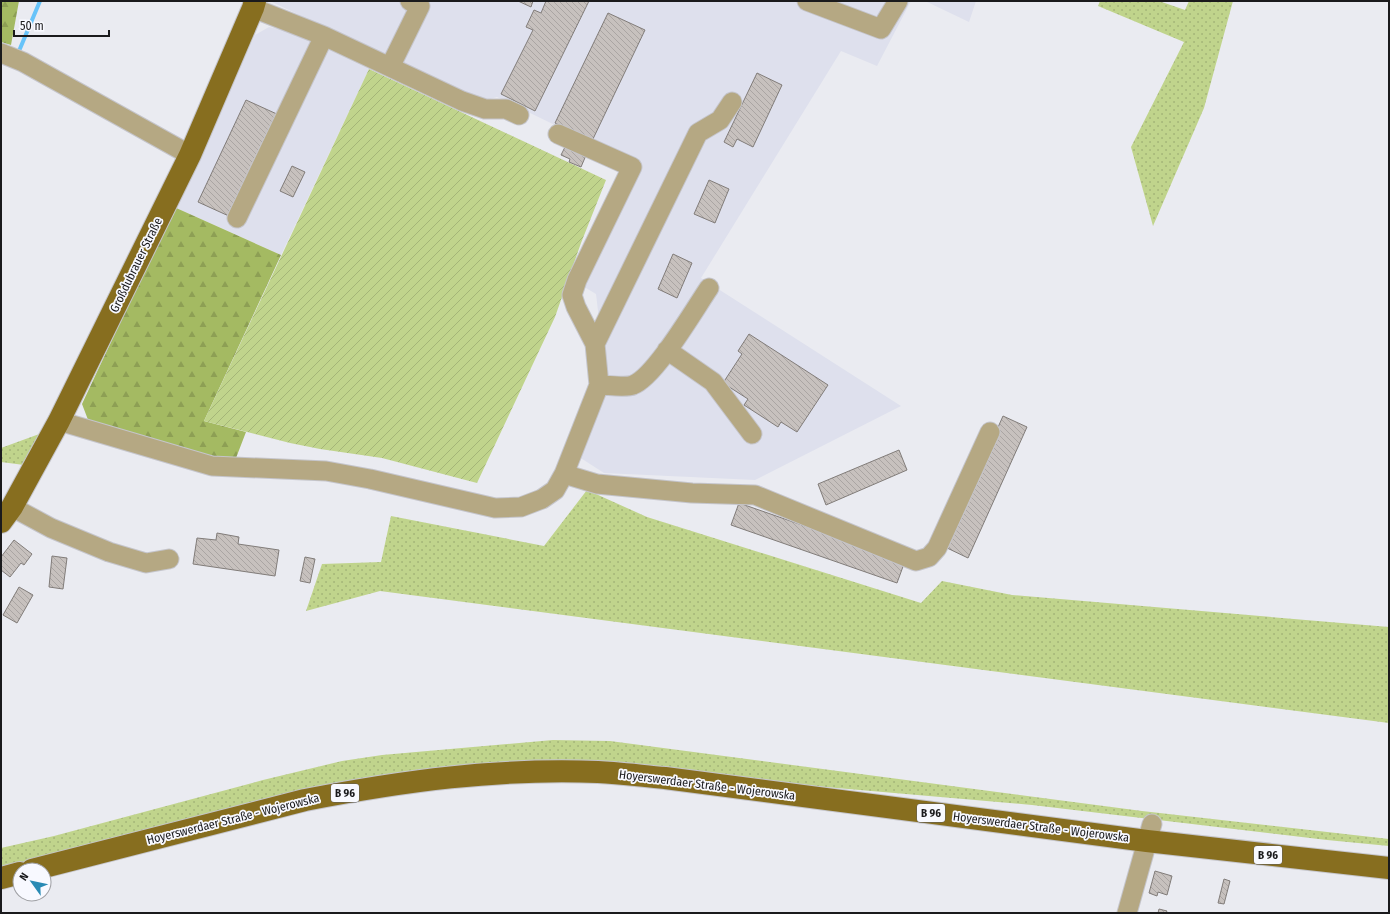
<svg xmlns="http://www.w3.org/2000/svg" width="1390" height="914" viewBox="0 0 1390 914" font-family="'Fira Sans Condensed',sans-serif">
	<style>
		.built { fill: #dee0ed }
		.grass { fill: url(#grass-dots) }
		.forest { fill: url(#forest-firs) }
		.garden { fill: url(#garden-furrows) }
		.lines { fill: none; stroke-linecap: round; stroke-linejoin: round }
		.stream { stroke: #67c3f9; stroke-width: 4 }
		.building { fill: url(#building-back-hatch); stroke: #817c79 }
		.minor-casing { stroke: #c5c5cb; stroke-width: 21 }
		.major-casing { stroke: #c5c5cb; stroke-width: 24 }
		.minor { stroke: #b5a883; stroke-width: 19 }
		.major { stroke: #876e1f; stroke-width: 22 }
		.labels { text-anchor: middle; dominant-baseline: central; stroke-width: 3.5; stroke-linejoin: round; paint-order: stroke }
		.shield { fill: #f8f9ff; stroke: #5d5d60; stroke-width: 1 }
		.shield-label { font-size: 11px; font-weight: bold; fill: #1a1a1c }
		.street-label { font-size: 12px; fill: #1a1a1c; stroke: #f8f9ff }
	</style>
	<defs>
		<pattern id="grass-dots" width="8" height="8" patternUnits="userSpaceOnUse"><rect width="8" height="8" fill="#c0d48c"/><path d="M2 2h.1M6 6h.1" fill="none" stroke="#a4b578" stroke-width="1.8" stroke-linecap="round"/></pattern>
		<pattern id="forest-firs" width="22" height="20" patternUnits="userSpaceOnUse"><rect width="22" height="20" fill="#a4ba62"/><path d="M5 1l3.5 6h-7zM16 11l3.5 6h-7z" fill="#8d9f54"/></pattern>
		<pattern id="garden-furrows" width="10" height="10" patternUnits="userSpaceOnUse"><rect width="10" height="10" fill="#c0d48c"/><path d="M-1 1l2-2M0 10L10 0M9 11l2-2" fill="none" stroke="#a4b578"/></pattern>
		<pattern id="building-back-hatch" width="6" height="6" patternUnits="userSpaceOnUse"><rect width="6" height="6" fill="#c7c1be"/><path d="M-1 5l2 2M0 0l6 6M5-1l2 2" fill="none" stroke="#aaa5a3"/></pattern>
	</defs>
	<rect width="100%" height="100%" fill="#eaebf1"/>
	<path class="built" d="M270,1h641l-34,65 -36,-15 -140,227 200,128 -146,74 -151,-7 -28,-18 29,-86 -9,-75 -15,-9 56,-120 -140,-68 -17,5z
		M925,1h51l-7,21z
		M269,27l20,4 80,38 -88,186 -107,-48 81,-172z"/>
	<path class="grass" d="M1100,1h59l26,9 4,-9h44l-29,107 -51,118 -22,-79 53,-105 -86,-36z
		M42,433l-18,32 -23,-3v-14z
		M587,490l60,27 274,86 21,-22 70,14 377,32v96l-1009,-132 -74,20 16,-47 59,-2 10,-46 153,30z
		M553,740l57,1 532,70 247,28v7l-62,-6 -295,-35 -485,-42 -546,107v-22l53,-12 209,-56 79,-19 40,-6z"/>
	<path class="forest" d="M1,1h18l-8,44 -10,-3z
		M174,207l107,48 -77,166 42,11 -10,26 -44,-2 -102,-31 -8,-21z"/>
	<path class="garden" d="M369,69l237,111 -25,63 -26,74 -78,166 -95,-25 -62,-9 -30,-6 -86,-22z"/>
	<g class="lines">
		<path class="stream" d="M19,51l21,-50"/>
	</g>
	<path class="building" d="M518,1h15l-2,6z
		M546,1h43l-54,110 -34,-17 32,-64 -7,-3 8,-17 7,3z
		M608,13l37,17 -53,111 -37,-18z
		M757,73l25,12 -29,62 -16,-8 -4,8 -9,-5z
		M246,100l33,15 -48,102 -33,-15z
		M567,143l20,10 -6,14 -12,-5 1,-3 -9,-4z
		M292,166l13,6 -12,25 -13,-6z
		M709,180l20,9 -14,34 -21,-9z
		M673,254l19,9 -15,35 -19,-9z
		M749,334l79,51 -31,47 -16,-10 -3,5 -34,-22 4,-6 -25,-16 19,-29 -4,-3z
		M1003,416l24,11 -59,131 -23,-11z
		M899,450l8,20 -81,35 -8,-21z
		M739,503l166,58 -8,22 -166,-58z
		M217,533l22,4 -1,7 41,6 -4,26 -82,-12 4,-26 19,2z
		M14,540l18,14 -8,11 -3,-2 -11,14 -9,-7v-13z
		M52,556l15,2 -4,31 -14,-2z
		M305,557l10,2 -5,24 -10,-2z
		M19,587l14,8 -16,28 -14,-8z
		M1155,871l17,5 -5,19 -9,-3 -1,4 -8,-3z
		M1224,879l6,2 -6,23 -6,-1z
		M1159,909l8,2 -1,2h-8z"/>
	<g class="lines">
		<defs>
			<path id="minor" d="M807,1l74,28 17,-28
				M253,8l71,28 138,65 23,8h21l13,6
				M1,53l22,9 167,93
				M390,67l30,-61 -10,-5
				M558,134l74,33 -55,113 -5,15 4,12 19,37
				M237,218l87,-182
				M667,350l46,32 39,52
				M599,385l-4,-41 103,-211 22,-13 12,-18
				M59,421l153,45 114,5 44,8 125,29 26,-1 21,-8 13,-9 9,-16 35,-89c9,0 27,3 34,0 22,-8 61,-75 76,-97
				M564,474l33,10 95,9 63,2 161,66 13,-4 8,-9 53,-116
				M12,507l39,21 58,24 37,11 23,-4
				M1127,913l25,-89"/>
			<path id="major" d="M1,522l11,-15 47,-86 131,-266 63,-147 2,-7
				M32,870l273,-70c98,-19 193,-32 293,-28 22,1 44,4 67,6l482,63 242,27
				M1,878l19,-5"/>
		</defs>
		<use href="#minor" class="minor-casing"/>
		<use href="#major" class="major-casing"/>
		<use href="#minor" class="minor"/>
		<use href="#major" class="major"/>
	</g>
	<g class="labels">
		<g class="shield">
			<rect x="331" y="784" width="28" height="18" rx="3"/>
			<rect x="917" y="804" width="28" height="18" rx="3"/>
			<rect x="1254" y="846" width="28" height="18" rx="3"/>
		</g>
		<g class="shield-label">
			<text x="345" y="793">B 96</text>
			<text x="931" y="813">B 96</text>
			<text x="1268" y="855">B 96</text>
		</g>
		<g class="street-label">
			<text transform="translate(136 265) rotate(-64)">Großdubrauer Straße</text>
			<text transform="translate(707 785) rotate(7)">Hoyerswerdaer Straße - Wojerowska</text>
			<text transform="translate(233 819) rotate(-14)">Hoyerswerdaer Straße - Wojerowska</text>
			<text transform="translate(1041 827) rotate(7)">Hoyerswerdaer Straße - Wojerowska</text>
		</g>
	</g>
	<rect width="1390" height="914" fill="none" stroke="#1a1a1c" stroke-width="4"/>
	<g transform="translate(32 882) rotate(303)"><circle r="19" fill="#f8f9ff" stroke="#9fa0a4"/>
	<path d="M0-3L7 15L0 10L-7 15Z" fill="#288ab4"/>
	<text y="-6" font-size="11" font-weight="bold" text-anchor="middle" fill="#1a1a1c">N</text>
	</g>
	<path d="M14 30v6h95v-6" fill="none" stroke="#1a1a1c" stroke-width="2"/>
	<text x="20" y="30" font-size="12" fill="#1a1a1c" stroke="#f8f9ff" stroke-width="3" paint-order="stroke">50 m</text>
</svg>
